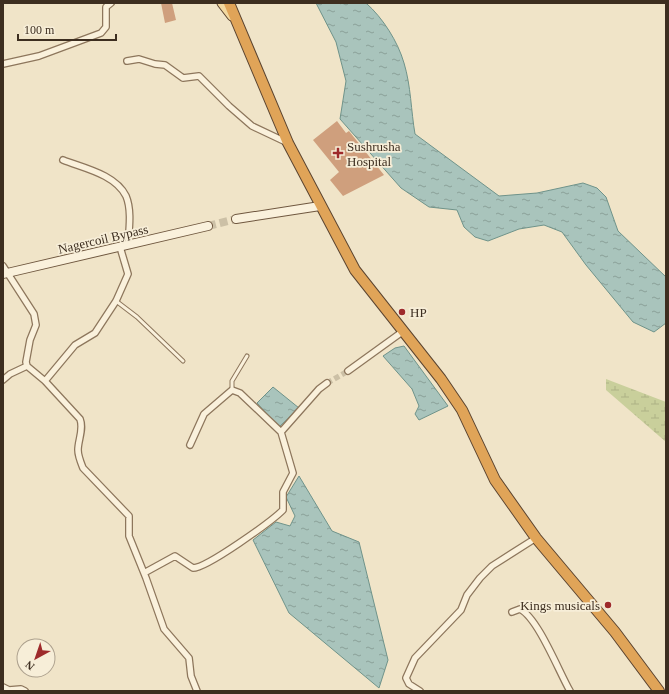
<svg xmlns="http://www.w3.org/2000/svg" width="669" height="694" viewBox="0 0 669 694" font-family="Georgia,serif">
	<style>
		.wetland { fill: url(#wetland-marsh) }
		.water { fill: url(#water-ripples); stroke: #6f938a }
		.building { fill: #cf9f7d }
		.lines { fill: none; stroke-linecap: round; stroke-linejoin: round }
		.street-tunnel { stroke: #ccc0a6; stroke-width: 5.5; stroke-dasharray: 5.5 3; stroke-linecap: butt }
		.secondary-tunnel { stroke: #ccc0a6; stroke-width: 8; stroke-dasharray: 8 4; stroke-linecap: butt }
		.lane-casing { stroke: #8d765c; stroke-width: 5 }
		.street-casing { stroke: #8d765c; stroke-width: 8 }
		.secondary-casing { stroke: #6f573f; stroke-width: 10 }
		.primary-casing { stroke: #5b4430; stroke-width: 11 }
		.highway-casing { stroke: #5b4430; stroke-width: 12 }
		.lane { stroke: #faf1dc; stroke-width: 3 }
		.street { stroke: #faf1dc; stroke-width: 5.5 }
		.secondary { stroke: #faf1dc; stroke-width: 8 }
		.primary { stroke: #f3d9a0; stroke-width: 9 }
		.highway { stroke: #e0a458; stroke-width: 10 }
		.poi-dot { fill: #9e2a2b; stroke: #f7eed8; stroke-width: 1.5 }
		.labels { text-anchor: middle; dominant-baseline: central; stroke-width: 3.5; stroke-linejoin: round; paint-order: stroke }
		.poi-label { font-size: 13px; fill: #3d2e20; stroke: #f7eed8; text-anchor: start }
		.street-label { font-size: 13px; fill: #3d2e20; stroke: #f7eed8 }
	</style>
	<defs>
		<pattern id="wetland-marsh" width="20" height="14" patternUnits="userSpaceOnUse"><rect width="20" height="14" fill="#c9cf9b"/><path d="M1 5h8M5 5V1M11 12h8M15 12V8" fill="none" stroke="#aeb285"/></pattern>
		<pattern id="water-ripples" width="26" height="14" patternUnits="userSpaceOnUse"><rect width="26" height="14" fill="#a9c4bc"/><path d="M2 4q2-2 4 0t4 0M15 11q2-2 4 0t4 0" fill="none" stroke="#8ba098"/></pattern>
	</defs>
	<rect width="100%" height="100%" fill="#f0e4c8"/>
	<path class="wetland" d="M606,379l60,23v40l-60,-52z"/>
	<path class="water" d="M316,3h50c17,15 32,39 38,60 7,23 7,48 11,71l84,62 38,-3 46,-10 14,5 9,9 12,34 48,46v46l-12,9 -21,-10 -47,-57 -24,-33 -18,-7 -25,4 -31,12 -13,-4 -11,-10 -7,-17 -28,-3 -28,-19 -61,-69 6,-38 -10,-39z
		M404,346l44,60 -29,14 -4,-6 4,-8 -7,-17 -29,-33 12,-8z
		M273,387l26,21 -20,19 -22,-24z
		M299,476l33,55 27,11 29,118 -9,28 -90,-75 -36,-73 23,-18 14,4 5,-10 -9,-19z"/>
	<path class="building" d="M161,3h11l4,17 -11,3z
		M337,121l9,12 3,-2 35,44 -41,21 -13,-16 9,-8 -26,-32z"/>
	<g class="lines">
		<path class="street-tunnel" d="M327,383l21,-12"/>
		<path class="secondary-tunnel" d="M208,226l28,-7"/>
		<defs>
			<path id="lane" d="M116,301l21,16 46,44
				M232,390v-9l15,-25"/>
			<path id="street" d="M127,61l12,-2 16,5 10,1 18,13 16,-2 30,30 23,20 36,17
				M3,64l36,-8 62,-23 5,-6v-20l5,-4
				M63,160c20,8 52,14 63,36 6,14 3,34 2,49
				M3,266l31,48 2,11 -6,15 -4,22 1,4 18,15 35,38c4,10 -2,21 -2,31 0,6 3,13 5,18l46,48v20l17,42 18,51 25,29 2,18 6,15
				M348,371l54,-39
				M3,380l7,-6 17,-8
				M45,381l30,-36 20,-12 21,-32 12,-27 -8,-27
				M190,445l14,-31 28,-24 8,3 41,39
				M144,573l31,-17 18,12c14,0 79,-47 90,-58v-18l10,-19 -12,-41 38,-43 8,-6
				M512,612l8,-3c18,9 39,63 50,82
				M3,687l6,3 12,-1 4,2
				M420,691l-11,-7 -3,-6 9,-20 46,-48 6,-15 13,-17 12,-12 44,-28"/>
			<path id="secondary" d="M236,219l84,-13
				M3,274l205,-48"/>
			<path id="primary" d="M222,3l10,13"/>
			<path id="highway" d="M229,3l59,140 67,127 86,109 21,31 33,70 41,58 79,94 44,59"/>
		</defs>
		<use href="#lane" class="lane-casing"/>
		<use href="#street" class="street-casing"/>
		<use href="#secondary" class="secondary-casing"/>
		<use href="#primary" class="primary-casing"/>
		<use href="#highway" class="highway-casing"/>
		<use href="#lane" class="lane"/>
		<use href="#street" class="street"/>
		<use href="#secondary" class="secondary"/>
		<use href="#primary" class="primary"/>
		<use href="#highway" class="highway"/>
	</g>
	<g class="poi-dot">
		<path d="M336 147h4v4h4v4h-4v4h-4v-4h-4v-4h4z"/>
		<circle cx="402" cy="312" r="4"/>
		<circle cx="608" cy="605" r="4"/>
	</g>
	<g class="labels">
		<g class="poi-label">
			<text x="347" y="146">Sushrusha<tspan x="347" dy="15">Hospital</tspan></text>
			<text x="410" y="312">HP</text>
			<text x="600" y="605" text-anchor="end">Kings musicals</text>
		</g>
		<g class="street-label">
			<text transform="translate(103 239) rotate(-13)">Nagercoil Bypass</text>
		</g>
	</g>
	<rect width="669" height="694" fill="none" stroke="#3d2e20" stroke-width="8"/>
	<g transform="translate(36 658) rotate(220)"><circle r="19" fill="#f7eed8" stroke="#ada18e"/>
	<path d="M0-3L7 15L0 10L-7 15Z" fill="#9e2a2b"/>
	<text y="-6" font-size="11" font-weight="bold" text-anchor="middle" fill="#3d2e20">N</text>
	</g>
	<path d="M18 34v6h98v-6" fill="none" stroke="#3d2e20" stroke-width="2"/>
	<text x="24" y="34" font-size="12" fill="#3d2e20" stroke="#f7eed8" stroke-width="3" paint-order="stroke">100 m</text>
</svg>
